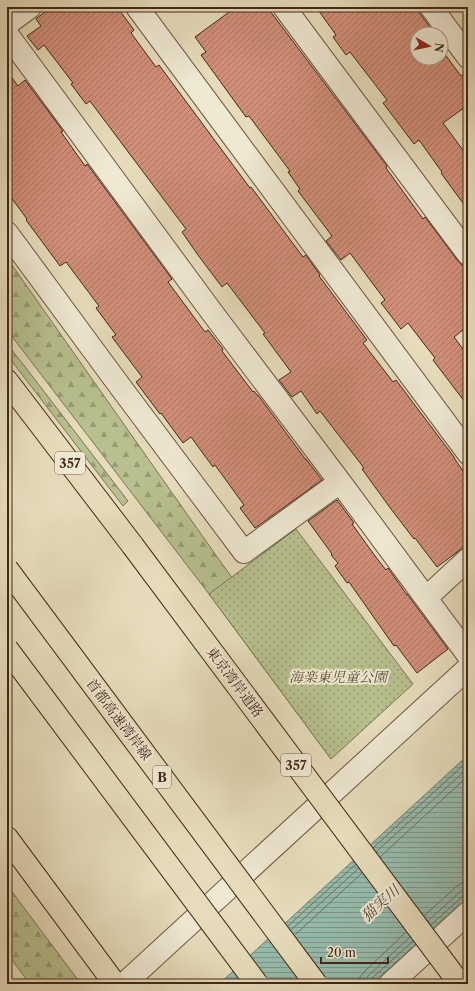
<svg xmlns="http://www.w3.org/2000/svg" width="475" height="991" viewBox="0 0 475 991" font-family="'Libre Caslon Text','Noto Serif JP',serif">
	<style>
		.forest { fill: url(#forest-firs); stroke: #7c7452 }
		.park { fill: url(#park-dots); stroke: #7c7452 }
		.water { fill: url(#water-rules); stroke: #758171 }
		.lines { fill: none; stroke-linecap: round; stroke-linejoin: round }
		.shore { stroke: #6c7262; stroke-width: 1 }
		.building { fill: url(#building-hatch); stroke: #422816 }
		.minor-casing { stroke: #6b553f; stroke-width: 24 }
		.highway-casing { stroke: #422816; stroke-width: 24 }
		.minor { stroke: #efe8d3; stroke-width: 22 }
		.highway { stroke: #e6dcbb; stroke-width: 22 }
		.highway-bridge-casing { stroke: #422816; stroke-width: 24; stroke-linecap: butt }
		.highway-bridge { stroke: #e6dcbb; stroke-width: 22 }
		.labels { text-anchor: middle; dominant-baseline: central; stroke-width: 4; stroke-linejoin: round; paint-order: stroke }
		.shield { fill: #efe8d3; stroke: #76624f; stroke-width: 1 }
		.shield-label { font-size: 13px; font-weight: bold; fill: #422816 }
		.park-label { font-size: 14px; font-style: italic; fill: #5f4e34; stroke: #efe8d3 }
		.street-label { font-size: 14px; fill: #422816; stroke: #efe8d3 }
		.water-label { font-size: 15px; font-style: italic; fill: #574d3c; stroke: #efe8d3 }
	</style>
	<defs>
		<pattern id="forest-firs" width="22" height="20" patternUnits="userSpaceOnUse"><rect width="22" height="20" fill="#b7c08e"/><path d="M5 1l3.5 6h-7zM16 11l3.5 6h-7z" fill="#969c73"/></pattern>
		<pattern id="park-dots" width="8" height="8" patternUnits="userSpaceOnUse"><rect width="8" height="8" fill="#b7c08e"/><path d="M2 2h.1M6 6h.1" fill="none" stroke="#969c73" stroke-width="1.8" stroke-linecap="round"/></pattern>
		<pattern id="water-rules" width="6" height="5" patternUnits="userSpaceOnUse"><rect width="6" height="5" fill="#97bcad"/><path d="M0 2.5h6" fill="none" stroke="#7d998c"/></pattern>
		<pattern id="building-hatch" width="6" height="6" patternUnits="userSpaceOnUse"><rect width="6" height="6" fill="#d08f7a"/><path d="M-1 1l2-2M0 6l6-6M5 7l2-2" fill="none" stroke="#aa7563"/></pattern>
	</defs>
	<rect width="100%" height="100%" fill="#e6dcbb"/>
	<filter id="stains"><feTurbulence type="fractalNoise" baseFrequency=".005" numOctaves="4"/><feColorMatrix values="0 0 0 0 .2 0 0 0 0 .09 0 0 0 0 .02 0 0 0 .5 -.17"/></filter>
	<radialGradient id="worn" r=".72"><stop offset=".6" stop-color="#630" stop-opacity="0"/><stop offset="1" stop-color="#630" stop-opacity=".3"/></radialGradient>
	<path class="forest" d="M7,258l213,303 114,159 -3,39 -122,-165 -202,-264z
		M7,344l19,24 102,133 -5,5 -116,-151z
		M7,885l74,99h-51l-23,-31z"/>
	<path class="park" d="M296,529l117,155 -82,75 -122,-165z"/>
	<path class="water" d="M468,755v141l-96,88h-153z"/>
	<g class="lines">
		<path class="shore" d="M373,848l95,-87
			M376,852l92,-84
			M380,857l88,-81
			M424,916l33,-30 5,-3h6
			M428,921l33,-30 3,-2h4
			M431,925l33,-30 4,-1
			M288,926l68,-62
			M291,930l68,-62
			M295,935l67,-62
			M359,984l1,-7 4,-5 42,-40
			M365,984l1,-5 2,-3 42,-39
			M370,984l1,-5 42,-38"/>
	</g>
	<path class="building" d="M51,7h66l17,23 -3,3 25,34 3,-2 91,123 1,-1 52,70 3,-2 14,20 -1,1 48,64 -4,3 30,39 3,-2 58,77v1l14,20v66l-31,23 -22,-29 -1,1 -23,-30 -29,-40 2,-1 -44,-57 -3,3 -16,-23 -9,6 -13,-17 12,-8 -28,-38 2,-1 -38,-50 -5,4 -24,-32 -16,-23 4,-3 -96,-128 -4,3 -15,-20 2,-1 -29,-38 -6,5 -11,-14 14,-10 -5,-7z
		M236,7h31l120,159 -1,2 37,51 2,-2 33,44 5,5 5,6v54l-14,11 14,19v50l-35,-46 2,-2 -27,-35 -7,6 -20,-26 4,-3 -35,-47 -9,7 -15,-19 6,-5 -34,-45 2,-2 -12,-17 2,-1 -41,-55 -3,1 -45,-62 5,-3 -11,-15z
		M316,7h99l20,27h-18v24h24v-9l20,27 7,-5v34l-25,18 25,34v53l-27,-37 1,-1 -23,-32 -5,4 -31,-41 4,-3 -37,-48 -4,3 -13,-18 3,-2z
		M7,71l11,15 7,-6 38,51 -2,1 24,34 2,-2 85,115 -4,3 37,50 3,-2 15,19 -1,2 31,41 1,-1 3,4h1l48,65v-1l16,21 -67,48 -15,-20 4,-3 -29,-40 -2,2 -22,-30 -8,6 -22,-30 -1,1 -24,-32 6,-5 -30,-40 4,-2 -20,-27 3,-2 -33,-44 -6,4 -34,-46 1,-1 -20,-27v-10l5,-4 -5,-7z
		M337,500l17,23 -2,1 23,32 11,14 2,-2 19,27v-1l41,55 -31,24 -21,-28 -2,1 -45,-64 -2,1 -12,-17 3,-3 -7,-8 1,-1 -24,-33z"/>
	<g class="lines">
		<defs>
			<path id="minor" d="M137,7l331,446
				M284,7l184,247
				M431,7l37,50
				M7,24l23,-17
				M7,34l204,277 129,171 128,173
				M7,233l109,148 128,171 96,-70
				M426,598l42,-39
				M124,984l344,-316
				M390,984l78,-71"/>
			<path id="highway" d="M7,381l126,165
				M7,838l108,146"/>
		</defs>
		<use href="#minor" class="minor-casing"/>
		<use href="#highway" class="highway-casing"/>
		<use href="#minor" class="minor"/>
		<use href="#highway" class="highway"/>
		<defs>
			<path id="highway-bridge" d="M133,546l327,438
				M7,569l309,415
				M7,649l250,335"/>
		</defs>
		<use href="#highway-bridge" class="highway-bridge-casing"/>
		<use href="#highway-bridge" class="highway-bridge"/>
	</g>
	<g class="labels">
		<g class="shield">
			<rect x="55" y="452" width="30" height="22" rx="3"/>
			<rect x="281" y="754" width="30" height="22" rx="3"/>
			<rect x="153" y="766" width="18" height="22" rx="3"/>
		</g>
		<g class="shield-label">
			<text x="70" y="463">357</text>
			<text x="296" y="765">357</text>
			<text x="162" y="777">B</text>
		</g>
		<g class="park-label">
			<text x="338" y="677">海楽東児童公園</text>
		</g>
		<g class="street-label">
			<text transform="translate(235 682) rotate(53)">東京湾岸道路</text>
			<text transform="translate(119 719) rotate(53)">首都高速湾岸線</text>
		</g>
		<g class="water-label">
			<text transform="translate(380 903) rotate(-42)">猫実川</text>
		</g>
	</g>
	<rect width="475" height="991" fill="none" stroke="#e6dcbb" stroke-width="24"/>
	<rect x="8" y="8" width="459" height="975" fill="none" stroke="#422816" stroke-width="2"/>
	<rect x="12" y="12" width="451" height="967" fill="none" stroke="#422816"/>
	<g transform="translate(429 46) rotate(99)"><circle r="19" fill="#efe8d3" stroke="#aa9b87"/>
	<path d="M0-3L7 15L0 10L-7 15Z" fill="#8f2418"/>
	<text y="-6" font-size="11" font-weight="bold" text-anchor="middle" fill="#422816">N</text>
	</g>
	<path d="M321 957v6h67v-6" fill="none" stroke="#422816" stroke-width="2"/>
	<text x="327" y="957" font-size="12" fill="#422816" stroke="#efe8d3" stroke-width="3" paint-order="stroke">20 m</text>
	<rect width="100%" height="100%" filter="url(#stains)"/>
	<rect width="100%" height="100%" fill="url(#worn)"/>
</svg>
